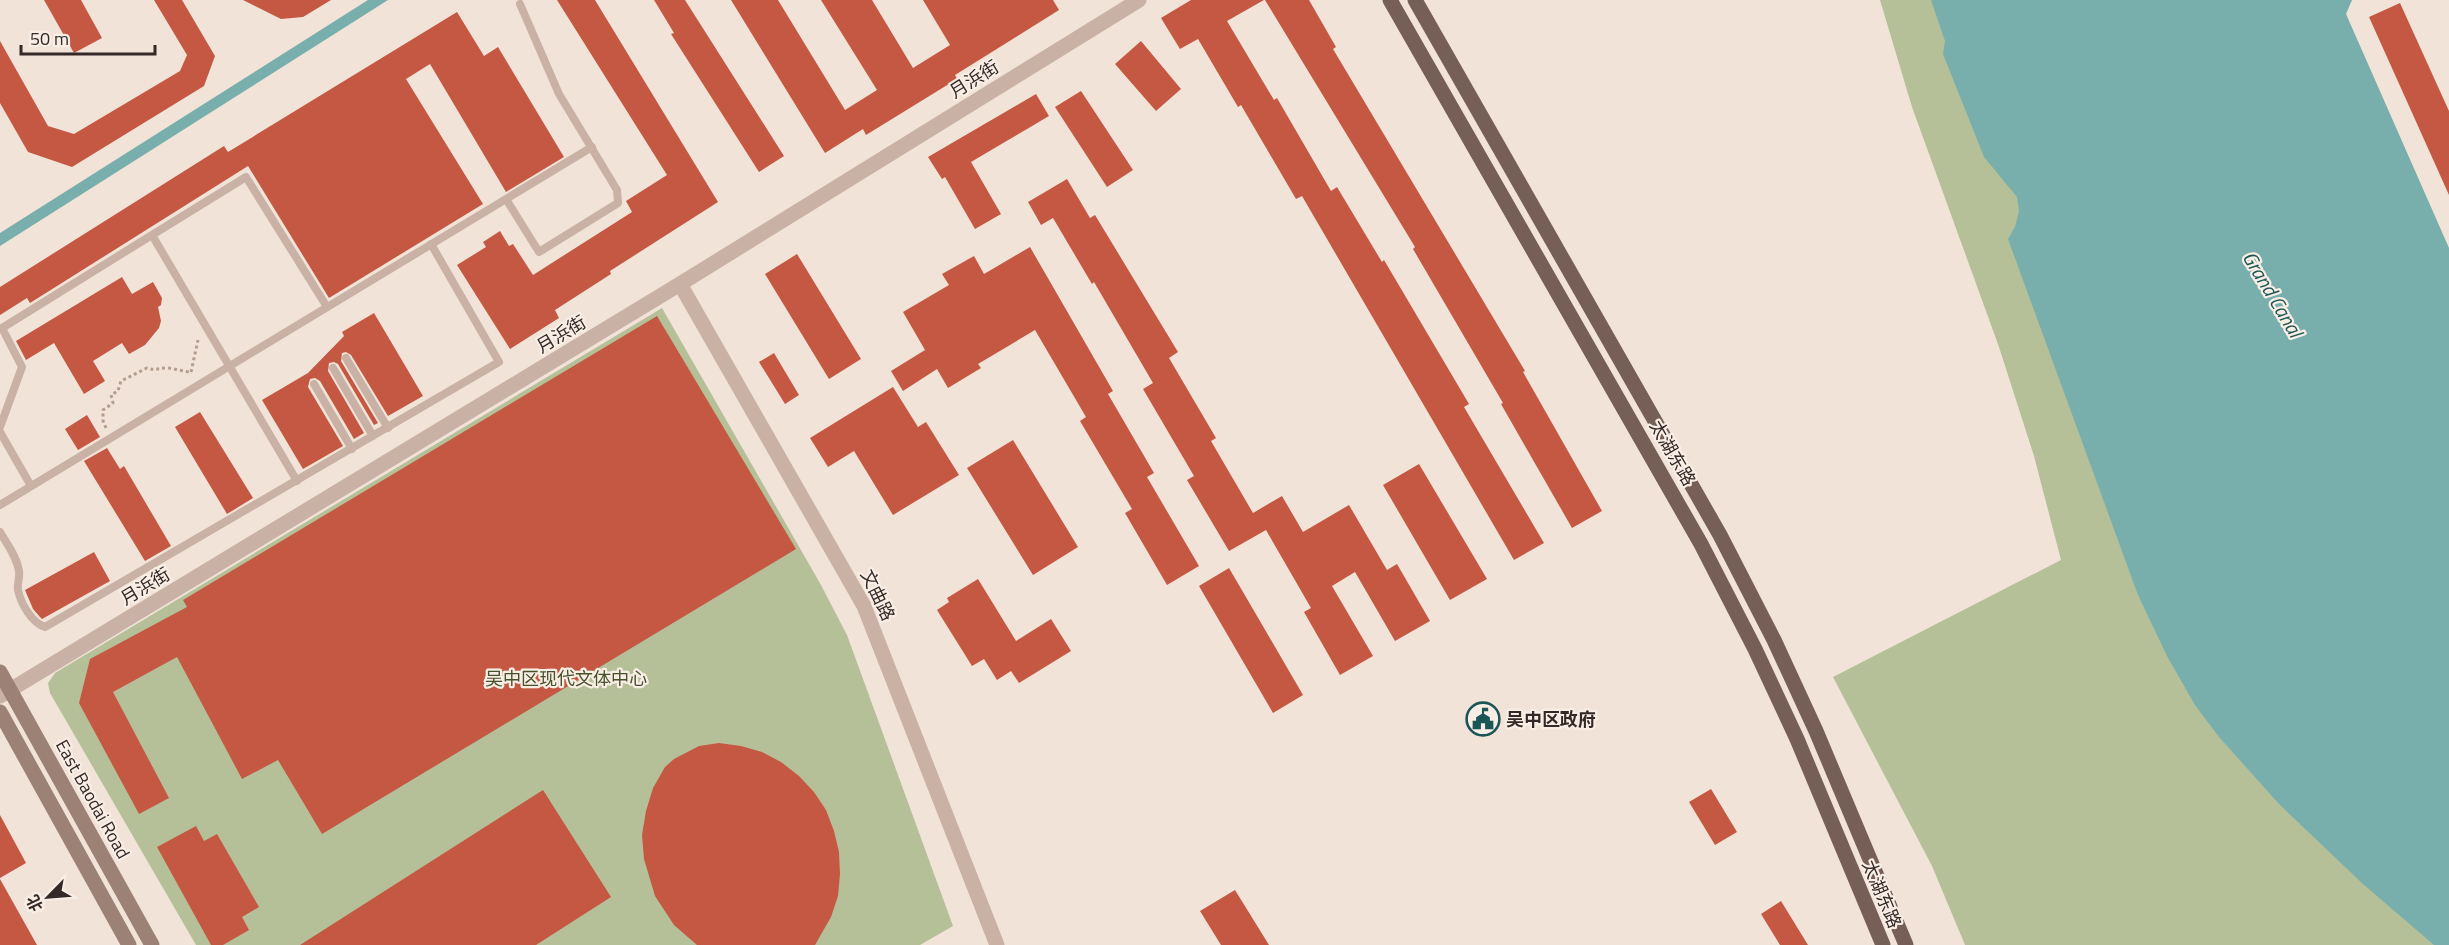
<svg xmlns="http://www.w3.org/2000/svg" width="2449" height="945" viewBox="0 0 2449 945" font-family="'Titillium Web','Noto Sans SC',sans-serif">
	<style>
		.green { fill: #b5c099 }
		.water { fill: #78aeac }
		.building { fill: #c55842 }
		.lines { fill: none; stroke-linecap: round; stroke-linejoin: round }
		.path { stroke: #b49c8f; stroke-width: 3; stroke-dasharray: 3 3; stroke-linecap: butt }
		.service { stroke: #c9b2a5; stroke-width: 8 }
		.tertiary { stroke: #c9b2a5; stroke-width: 15 }
		.secondary { stroke: #9c8176; stroke-width: 15 }
		.primary { stroke: #765f57; stroke-width: 15 }
		.labels { text-anchor: middle; dominant-baseline: central; stroke-width: 4.5; stroke-linejoin: round; paint-order: stroke }
		.street-label { font-size: 18px; fill: #342926; stroke: #f9eee5 }
		.park-label { font-size: 18px; fill: #47522a; stroke: #f9eee5 }
		.poi-label { font-size: 18px; font-weight: bold; fill: #342926; stroke: #f9eee5; text-anchor: start }
		.water-label { font-size: 20px; font-style: italic; fill: #1c5555; stroke: #f9eee5 }
	</style>
	<rect width="100%" height="100%" fill="#f1e3d8"/>
	<path class="green" d="M1880,0h101l468,945h-484l-33,-79 -99,-189 228,-117 -27,-104 -35,-109 -87,-240z
		M662,308l159,277 26,50 106,291 -33,19h-724l-146,-252 -2,-10 7,-10z"/>
	<path class="water" d="M368,0h20l-388,246v-13z
		M1931,0h421l-6,14 103,234v697h-15l-71,-61 -83,-79 -61,-68 -24,-32 -28,-49 -29,-61 -130,-356 7,-12 4,-16 -2,-14 -33,-40 -41,-103 2,-13z"/>
	<path class="building" d="M44,0h37l21,38 -28,15z
		M154,0h28l33,56 -11,30 -132,81 -44,-15 -28,-49v-62l48,85 26,8 106,-63 7,-16z
		M243,0h88l-28,17 -22,2z
		M557,0h38l123,202 -108,69 1,3 -56,36 4,8 -49,31 -53,-84 29,-18 -3,-5 17,-11 9,15 4,-2 20,31 99,-63 -6,-11 41,-26z
		M654,0h31l99,156 -25,16 -88,-138 3,-1z
		M731,0h47l67,110 32,-20 -56,-90h51l41,68 37,-23 -27,-45h130l6,10 -104,65 2,4 -91,56 -3,-6 -38,24z
		M1191,0h73l-37,21 47,79 3,-2 54,93 6,-4 45,75 2,-2 85,144 -5,3 80,136 -30,17 -212,-364 -6,3 -55,-94 -3,2 -40,-68 -18,10 -19,-31z
		M1265,0h44l27,47 -3,2 192,322 -2,1 79,139 -30,17 -71,-124 2,-1 -90,-154 2,-2z
		M2400,3l49,108v84l-80,-178z
		M457,12l27,44 14,-9 66,110 -58,35 -76,-128 -24,15 77,125 -154,94 -81,-132 -218,137 -3,-5 -27,17v-28l224,-141 4,6z
		M1141,41l40,48 -25,22 -41,-47z
		M1081,91l52,79 -26,17 -52,-80z
		M1036,94l13,22 -78,46 30,52 -26,15 -30,-52 -3,2 -14,-22z
		M1067,179l23,39 5,-3 83,137 -9,6 47,80 -5,3 42,72 29,-17 21,36 46,-27 38,65 10,-6 33,57 -35,20 -40,-69 -23,14 41,70 -33,19 -36,-63 7,-4 -45,-78 -37,21 -42,-71 7,-4 -51,-87 10,-6 -59,-101 -2,2 -39,-66 -12,7 -13,-23z
		M1030,247l83,144 -5,3 46,79 -7,4 52,89 -32,19 -42,-72 7,-4 -52,-88 6,-4 -51,-87 -57,34 3,4 -33,20 -11,-19 -34,22 -12,-20 34,-21 -22,-38 46,-27 -7,-11 32,-18 10,18z
		M797,254l64,105 -32,20 -64,-105z
		M122,277l10,17 21,-12 9,16 -1,7 -3,2 3,14 -2,7 -14,17 -16,9 -7,-11 -29,18 12,20 -21,13 -30,-51 -28,17 -10,-19z
		M374,313l49,83 -35,20 -37,-61 -5,-3 -4,1 -1,8 37,62 -4,2 -36,-61 -4,-2 -5,1 -1,8 36,62 -10,6 -34,-58 -5,-3 -5,1 -2,8 35,59 -40,23 -41,-69 46,-27 36,-37 -2,-4z
		M657,316l139,233 -474,285 -44,-74 -36,19 -65,-122 -64,35 56,106 -30,16 -60,-111 11,-44 97,-52 -4,-7z
		M774,353l25,42 -14,9 -26,-42z
		M893,387l25,40 8,-5 33,53 -66,40 -39,-64 -26,16 -18,-29z
		M200,412l53,86 -26,16 -52,-87z
		M87,415l13,22 -22,13 -13,-21z
		M1013,440l65,107 -45,28 -66,-107z
		M107,448l13,21 4,-3 47,80 -26,15 -61,-100z
		M1419,464l68,115 -37,21 -67,-115z
		M94,552l16,29 -68,38 -2,-2 -7,-8 -8,-19z
		M1229,568l74,127 -30,18 -74,-127z
		M978,579l38,62 35,-22 20,32 -52,32 -8,-12 -14,9 -13,-21 -12,7 -35,-56 12,-8 -2,-4z
		M719,743l22,3 21,6 19,10 18,14 15,16 12,18 8,21 5,21 1,22 -2,22 -7,21 -16,28h-118l-23,-20 -19,-29 -11,-37 -2,-24 4,-24 7,-23 12,-21 9,-8 25,-13z
		M1711,789l26,43 -22,13 -26,-43z
		M543,790l68,107 -75,48h-236z
		M0,815l26,48 -26,15z
		M196,826l8,15 13,-7 42,73 -17,10 7,13 -26,15h-12l-54,-98z
		M0,879l37,66h-37z
		M1235,890l34,55h-48l-21,-34z
		M1781,901l27,44h-28l-19,-31z"/>
	<g class="lines">
		<path class="path" d="M191,372l7,-32
			M106,428l-3,-7v-11l10,-7 -2,-8 7,-4 3,-10 26,-13c9,3 11,0 20,0 7,0 16,4 25,4"/>
		<path class="service" d="M506,199l33,53 79,-49 -1,-13 -58,-96 -39,-90
			M152,235l94,-58 81,130
			M346,358l42,70
			M333,368l40,68
			M314,384l38,65
			M0,427l22,-60 -20,-39 150,-93 145,246
			M0,432l31,54
			M0,505l592,-358
			M0,532c7,12 17,25 19,39 1,6 -2,13 -1,19 3,14 14,33 27,37l454,-265 -68,-118"/>
		<path class="tertiary" d="M680,284l184,322 133,339
			M0,696l680,-412 459,-284"/>
		<path class="secondary" d="M0,672l152,273
			M0,712l129,233"/>
		<path class="primary" d="M1390,0l311,544 54,105 42,90 86,206
			M1415,0l305,535 54,105 42,91 90,214"/>
	</g>
	<defs>
		<symbol id="civic-ring" viewBox="-11 -11 22 22"><circle r="9.5" fill="#f9eee5" stroke="#1c5555" stroke-width="1.5"/><path d="M-.6-6.5H3V-4.5H.6V-3L4-1V1h2V6H-6V1h2V-1L-.6-3ZM-1.2 2.5V6h2.4V2.5Z" fill="#1c5555"/></symbol>
	</defs>
	<g fill-rule="evenodd">
		<use href="#civic-ring" x="1464" y="700" width="38" height="38"/>
	</g>
	<g class="labels">
		<g class="street-label">
			<text transform="translate(974 79) rotate(-32)">月浜街</text>
			<text transform="translate(561 334) rotate(-31)">月浜街</text>
			<text transform="translate(1673 453) rotate(60)">太湖东路</text>
			<text transform="translate(145 586) rotate(-31)">月浜街</text>
			<text transform="translate(878 595) rotate(64)">文曲路</text>
			<text transform="translate(93 799) rotate(61)">East Baodai Road</text>
			<text transform="translate(1882 894) rotate(67)">太湖东路</text>
		</g>
		<g class="park-label">
			<text x="566" y="678">吴中区现代文体中心</text>
		</g>
		<g class="poi-label">
			<text x="1506" y="719">吴中区政府</text>
		</g>
		<g class="water-label">
			<text transform="translate(2273 294) rotate(59)">Grand Canal</text>
		</g>
	</g>
	<g transform="translate(48 897) rotate(245)" stroke="#f9eee5" stroke-width="4.5" paint-order="stroke">
	<path d="M0-4.5L10 22L0 15L-10 22Z" fill="#342926"/>
	<text y="-9" font-size="16" font-weight="bold" text-anchor="middle" fill="#342926">北</text>
	</g>
	<path d="M21 45v9h134v-9" fill="none" stroke="#342926" stroke-width="3"/>
	<text x="30" y="45" font-size="18" fill="#342926" stroke="#f9eee5" stroke-width="4.5" paint-order="stroke">50 m</text>
</svg>
